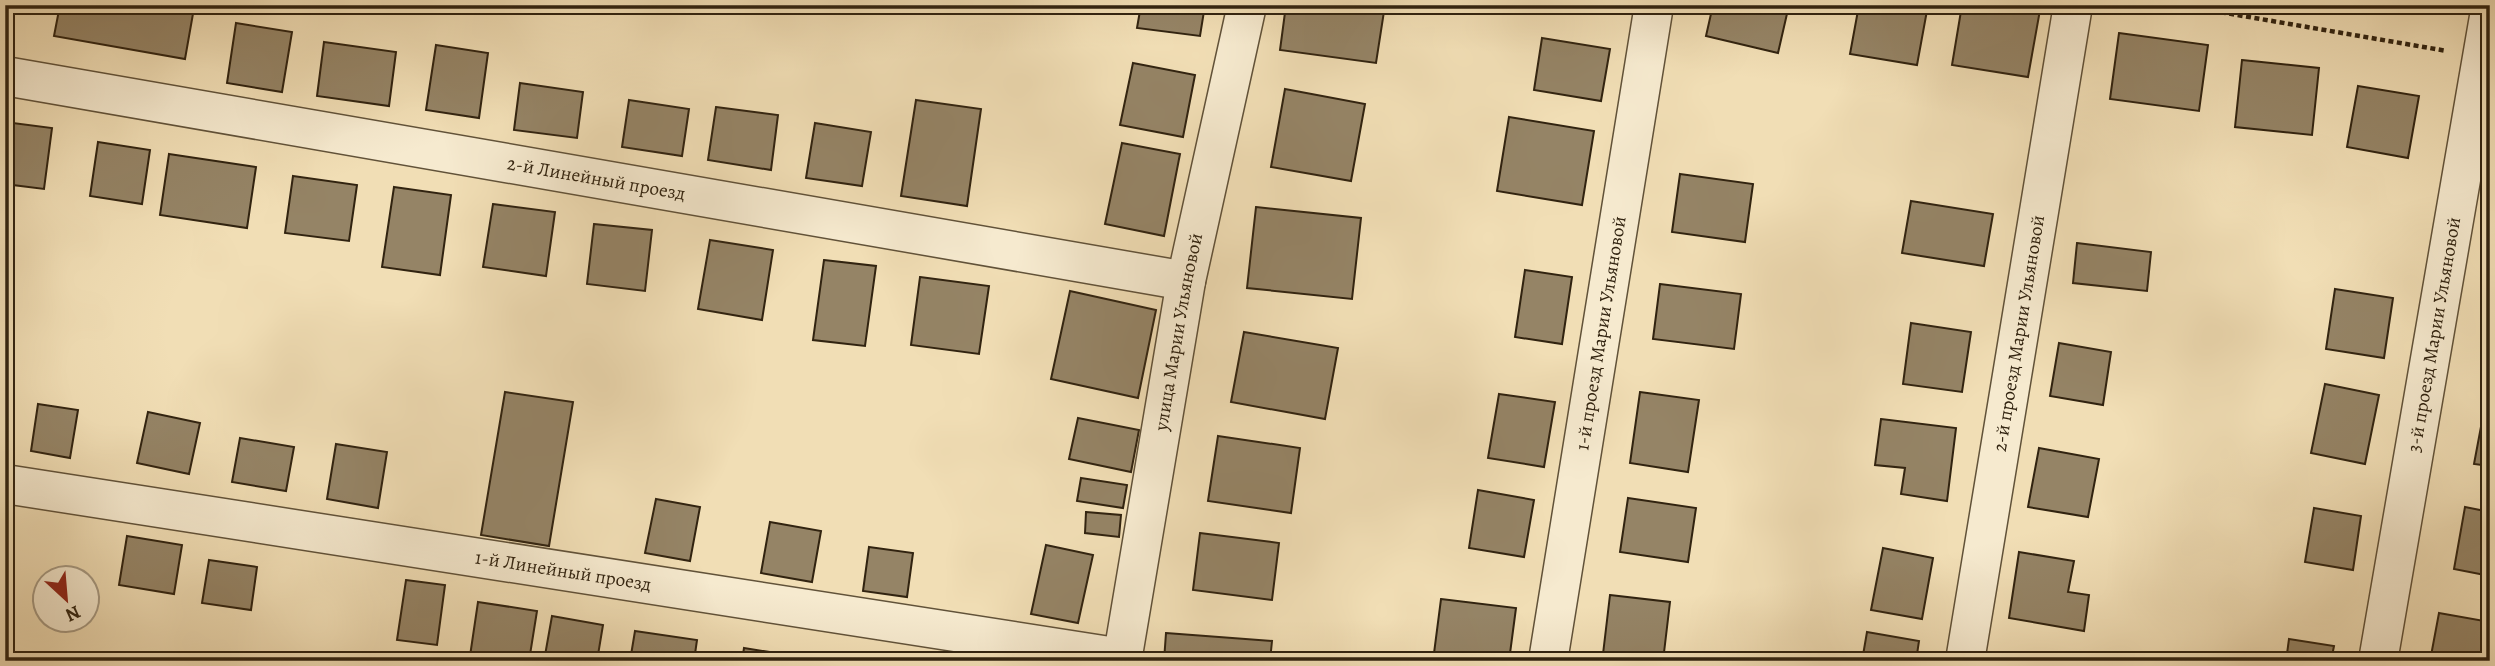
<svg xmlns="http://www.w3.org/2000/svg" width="2495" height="666" viewBox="0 0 2495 666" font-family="Alegreya,serif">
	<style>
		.building { fill: #958466; stroke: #312310; stroke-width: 2 }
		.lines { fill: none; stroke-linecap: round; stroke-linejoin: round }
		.minor-casing { stroke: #615239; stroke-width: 41 }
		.path { stroke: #312310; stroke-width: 4.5; stroke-dasharray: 5 3.5; stroke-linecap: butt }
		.minor { stroke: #f6eacf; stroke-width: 38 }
		.labels { text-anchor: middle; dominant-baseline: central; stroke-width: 5; stroke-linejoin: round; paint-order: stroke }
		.street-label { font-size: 19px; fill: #312310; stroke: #f6eacf }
	</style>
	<rect width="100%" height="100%" fill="#f1deb5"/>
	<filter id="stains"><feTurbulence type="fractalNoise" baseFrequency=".00286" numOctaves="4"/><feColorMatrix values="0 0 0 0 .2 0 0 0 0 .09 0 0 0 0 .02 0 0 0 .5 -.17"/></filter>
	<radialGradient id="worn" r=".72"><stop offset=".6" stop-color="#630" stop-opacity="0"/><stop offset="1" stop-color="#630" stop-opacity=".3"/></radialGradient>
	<path class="building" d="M5,5h10l-3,25 -7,-1z
		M60,5h118l16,3 -9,51 -131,-23z
		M1141,5h64l-5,31 -63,-8z
		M1286,5h99l-9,58 -96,-13z
		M1713,5h76l-11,48 -72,-17z
		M1859,5h69l-11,60 -67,-11z
		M1962,5h51l27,5 -12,67 -76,-12z
		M236,23l56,9 -10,60 -55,-9z
		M2119,33l89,12 -9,66 -89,-12z
		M1542,38l68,11 -9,52 -67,-11z
		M324,42l72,10 -7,54 -72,-10z
		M436,45l52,8 -9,65 -53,-8z
		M2242,60l77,8 -7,67 -77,-8z
		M1133,63l62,12 -12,62 -63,-12z
		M520,83l63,9 -6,46 -63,-8z
		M2358,86l61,10 -11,62 -61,-11z
		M1285,89l80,15 -14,77 -80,-14z
		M629,100l60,9 -7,47 -60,-9z
		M916,100l65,9 -14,97 -66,-10z
		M716,107l62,8 -7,55 -63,-10z
		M1509,117l85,14 -12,74 -85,-14z
		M5,122l47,6 -8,61 -39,-5z
		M815,123l56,9 -9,54 -56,-8z
		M98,142l52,8 -8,54 -52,-8z
		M1122,143l58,11 -16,82 -59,-12z
		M169,154l87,13 -9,61 -87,-13z
		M1680,174l73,10 -8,58 -73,-10z
		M293,176l64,9 -8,56 -64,-8z
		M394,187l57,8 -11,80 -58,-8z
		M1911,201l82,13 -9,52 -82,-13z
		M493,204l62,8 -9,64 -63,-9z
		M1256,207l105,11 -9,81 -105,-11z
		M594,224l58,6 -7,61 -58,-7z
		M710,240l63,10 -11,70 -64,-11z
		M2077,243l74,9 -4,39 -74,-8z
		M824,260l52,6 -11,80 -52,-6z
		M1525,270l47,7 -10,67 -47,-7z
		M920,277l69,9 -10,68 -68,-9z
		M1660,284l81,10 -7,55 -81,-10z
		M2335,289l58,9 -9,60 -58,-9z
		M1070,291l86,19 -18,88 -87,-19z
		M1911,323l60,9 -9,60 -59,-8z
		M1244,332l94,16 -13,71 -94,-17z
		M2059,343l52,9 -8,53 -53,-9z
		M2325,384l54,11 -14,69 -54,-11z
		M505,392l68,10 -24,144 -68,-11z
		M1640,392l59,8 -11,72 -58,-9z
		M1499,394l56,8 -11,65 -56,-9z
		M2486,400l4,1v65l-16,-2z
		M38,404l40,6 -8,48 -39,-7z
		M148,412l52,11 -11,51 -52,-11z
		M1078,418l61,12 -8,42 -62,-13z
		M1881,419l75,9 -9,73 -46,-7 4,-26 -30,-3z
		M1218,436l82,12 -9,65 -83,-12z
		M240,438l54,9 -8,44 -54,-9z
		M336,444l51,8 -9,56 -51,-9z
		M2039,448l60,11 -11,58 -60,-10z
		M1081,478l46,7 -4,23 -46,-7z
		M1478,490l56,10 -10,57 -55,-9z
		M1628,498l68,10 -8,54 -68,-10z
		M656,499l44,8 -10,54 -45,-8z
		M2465,507l25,5v64l-36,-7z
		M2314,508l47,8 -8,54 -48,-8z
		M1086,512l35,3 -2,22 -34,-4z
		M770,522l51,9 -9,51 -51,-9z
		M1200,533l79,10 -7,57 -79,-10z
		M127,536l55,9 -8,49 -55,-9z
		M1046,545l47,10 -15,68 -47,-9z
		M869,547l44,6 -6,44 -44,-6z
		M1883,548l50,10 -11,61 -51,-9z
		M2019,552l55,9 -6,31 21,3 -5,36 -75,-13z
		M209,560l48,7 -6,43 -49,-7z
		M406,580l39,5 -8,60 -40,-5z
		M1610,595l60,7 -7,59 -60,-7z
		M1441,599l75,9 -7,53h-76z
		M478,602l59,9 -8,50h-24l-35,-5z
		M2439,613l51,9v39h-60z
		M552,616l51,9 -6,36h-53z
		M635,631l62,9 -3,21h-64z
		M1867,632l52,9 -3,20h-54z
		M1166,633l106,8 -2,20h-106z
		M2289,639l45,7 -3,15h-45z
		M744,648l51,8 -1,5h-52z"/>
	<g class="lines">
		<defs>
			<g id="minor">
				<path id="s1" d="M5,76l1181,205"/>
				<path id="s2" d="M5,484l1117,174"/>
				<path id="s3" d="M1122,661l64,-380 61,-276"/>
				<path id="s4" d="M1548,661l106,-656"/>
				<path id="s5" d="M1965,661l108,-656"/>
				<path id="s6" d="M2378,661l112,-650"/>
			</g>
		</defs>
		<use href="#minor" class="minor-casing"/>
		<path class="path" d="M2179,5l268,46"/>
		<use href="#minor" class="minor"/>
	</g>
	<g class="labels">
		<g class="street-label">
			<text stroke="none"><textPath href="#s1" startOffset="600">2-й Линейный проезд</textPath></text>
			<text stroke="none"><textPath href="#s3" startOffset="334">улица Марии Ульяновой</textPath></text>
			<text stroke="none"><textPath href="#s4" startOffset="332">1-й проезд Марии Ульяновой</textPath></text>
			<text stroke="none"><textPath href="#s5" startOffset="332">2-й проезд Марии Ульяновой</textPath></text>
			<text stroke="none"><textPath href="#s6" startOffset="331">3-й проезд Марии Ульяновой</textPath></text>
			<text stroke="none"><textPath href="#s2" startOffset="565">1-й Линейный проезд</textPath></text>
		</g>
	</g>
	<rect width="2495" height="666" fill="none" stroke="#f1deb5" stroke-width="28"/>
	<rect x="7" y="7" width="2481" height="652" fill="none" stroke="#312310" stroke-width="3.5"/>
	<rect x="14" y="14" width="2467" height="638" fill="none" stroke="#312310" stroke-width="2"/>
	<g transform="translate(66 599) rotate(154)"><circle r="33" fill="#f6eacf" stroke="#a79a83" stroke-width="2"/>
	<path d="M0-5L12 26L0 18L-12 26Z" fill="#8f2418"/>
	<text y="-10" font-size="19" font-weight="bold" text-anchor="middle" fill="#312310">N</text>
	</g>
	<rect width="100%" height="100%" filter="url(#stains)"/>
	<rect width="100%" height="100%" fill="url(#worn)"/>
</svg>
